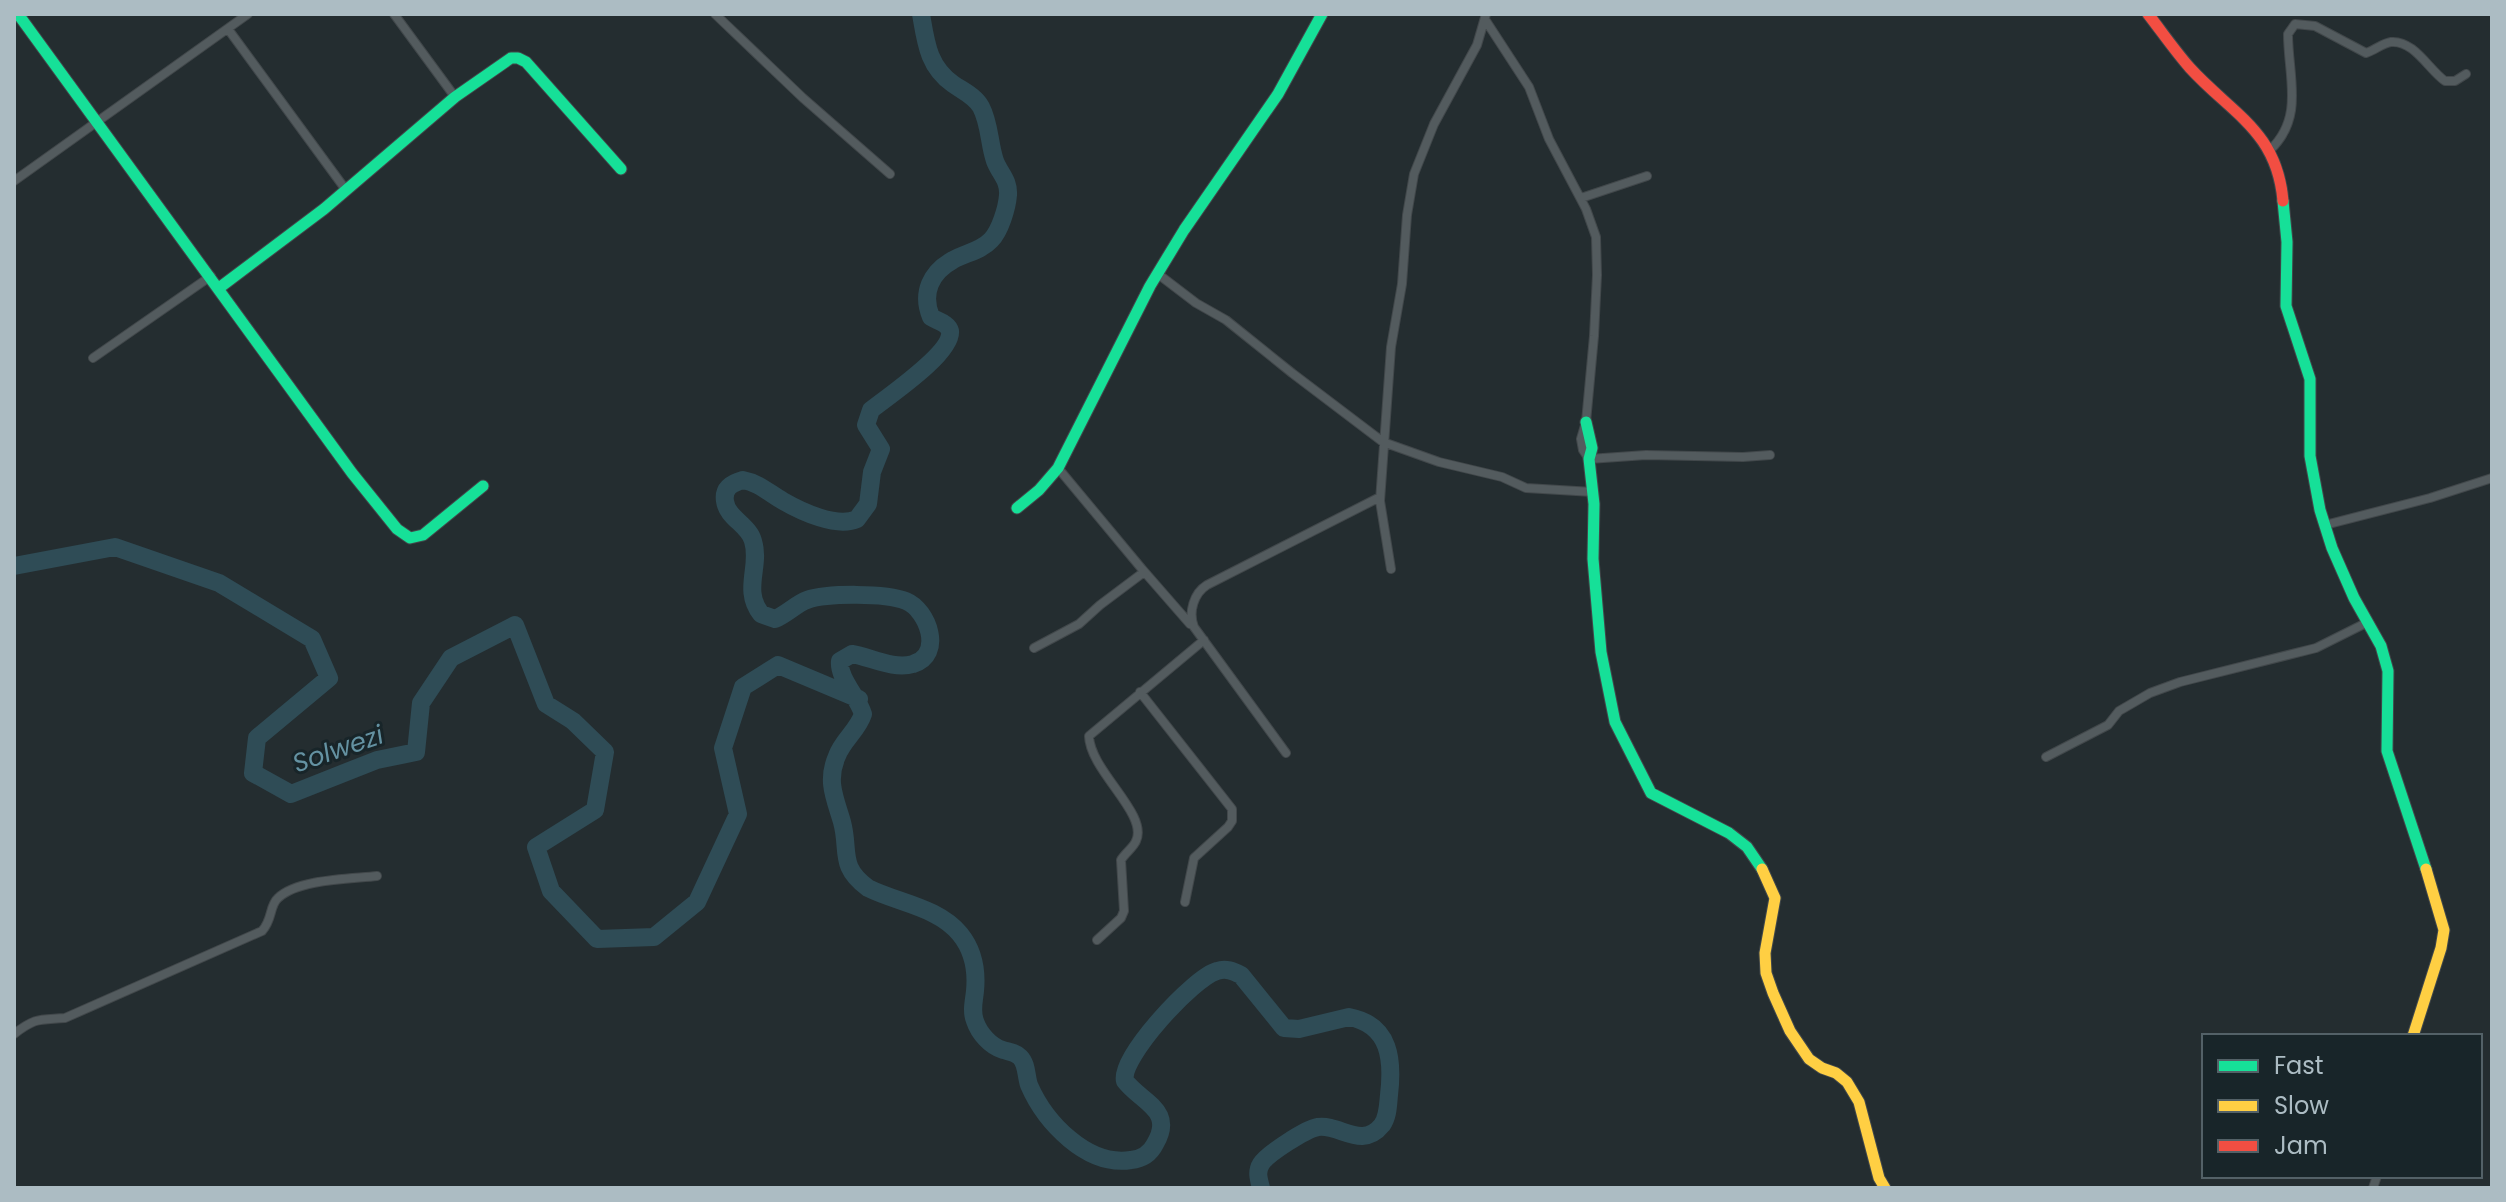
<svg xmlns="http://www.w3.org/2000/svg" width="2506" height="1202" viewBox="0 0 2506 1202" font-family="Poppins,sans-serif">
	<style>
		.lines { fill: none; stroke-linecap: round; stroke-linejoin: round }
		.river { stroke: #2f4c56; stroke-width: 18 }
		.street-casing { stroke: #42484b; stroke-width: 10 }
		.fast-casing { stroke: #42484b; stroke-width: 13 }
		.slow-casing { stroke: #42484b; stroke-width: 13 }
		.jam-casing { stroke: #42484b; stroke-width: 13 }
		.street { stroke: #535b5e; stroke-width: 8 }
		.fast { stroke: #16e098; stroke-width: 11 }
		.slow { stroke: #ffcf43; stroke-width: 11 }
		.jam { stroke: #f24e42; stroke-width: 11 }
		.labels { text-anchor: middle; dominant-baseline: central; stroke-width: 6; stroke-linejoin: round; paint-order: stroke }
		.water-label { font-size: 26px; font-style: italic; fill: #6492a2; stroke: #182529 }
	</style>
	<rect width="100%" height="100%" fill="#242d30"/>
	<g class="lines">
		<path class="river" d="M921,14c5,29 7,52 32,70 10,7 22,12 28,23 9,17 8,37 14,54 5,13 14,19 13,34 -1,13 -8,36 -17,45 -10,11 -26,13 -38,20 -22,12 -32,33 -22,57 6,4 17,6 19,14 3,22 -63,66 -79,79l-5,15 15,24 -9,23 -4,32 -11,15c-20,9 -55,-7 -74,-18 -14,-8 -24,-18 -40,-21 -11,3 -20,8 -18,21 2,17 24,24 28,40 8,25 -11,49 8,73l14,5c12,-5 21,-15 32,-19 20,-7 79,-7 99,1 22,9 38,54 7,63 -19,6 -43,-7 -61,-10l-12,7c-2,17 18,36 23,53 -5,16 -20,26 -26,42 -11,25 -2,42 5,66 8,29 -4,44 26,66 30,15 70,19 92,46 13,16 17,36 15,57 -1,10 -4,20 0,30 4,12 15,25 28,29 7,2 12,2 17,7 7,7 6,19 9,28 16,37 58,82 102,75 10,-1 19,-6 24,-16 20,-34 -13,-41 -30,-63 -6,-23 69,-104 92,-110 9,-3 16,0 24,4l43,53 15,1 50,-12c42,8 44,44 40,78 -1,10 -1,22 -7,30 -20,25 -42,-1 -64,2 -12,2 -51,27 -57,37 -5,8 -2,16 0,24
			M14,566l101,-19 104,36 93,56 17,39 -72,60 -4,35 38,21 86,-34 39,-8 5,-49 30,-45 64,-33 31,79 27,17 32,31 -10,58 -59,37 15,44 46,48 57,-2 43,-35 41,-88 -15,-66 20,-61 35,-22 81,34"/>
		<defs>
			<path id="street" d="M394,14l61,83
				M715,14l88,84 87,76
				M1486,21l43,66 20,52 37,70 10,28 1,38 -3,61 -8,86 -5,17 2,11 6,9 57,-4 97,2 27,-2
				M228,29l118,161
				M2270,150c35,-33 18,-74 18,-116l7,-10 20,2 51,27c9,-3 17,-10 25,-11 23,-2 38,28 54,39h10l11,-7
				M14,181l234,-167
				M1581,198l66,-22
				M1158,274l38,29 30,17 66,53 91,69 56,20 63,15 24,11 67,4
				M93,358l118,-82
				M1058,468l84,101 48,55
				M2325,525l105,-27 62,-20
				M1391,569l-11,-68 11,-154 11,-63 5,-69 7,-41 20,-50 43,-79 9,-31
				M1034,648l45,-24 21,-19 44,-33
				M1140,692l92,117v12l-4,6 -34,31 -9,44
				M1286,753l-92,-126c-6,-15 0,-34 13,-42l173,-88
				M2046,757l62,-32 11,-14 31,-18 30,-11 136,-34 52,-26
				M1097,940l24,-22 3,-7 -3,-51c4,-7 12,-12 15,-19 13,-27 -46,-70 -47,-105l115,-96
				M14,1034c22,-17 25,-14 51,-16l197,-87c11,-12 7,-25 16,-33 20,-19 72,-19 99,-22
				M2373,1188l4,-12"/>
			<path id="fast" d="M18,14l334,459 45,56 13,9 13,-3 60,-49
				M2283,201l4,41 -1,64 24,73v77l10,54 12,38 22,50 27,48 7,25 -1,80 39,118
				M219,288l105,-79 131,-112 56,-39h7l8,4 95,107
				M1586,422l6,26 -3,11 5,45 -1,55 8,93 14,70 36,71 78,40 18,14 15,22
				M1017,508l22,-18 19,-22 92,-182 34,-56 94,-136 44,-80"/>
			<path id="slow" d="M1762,869l13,29 -10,55 1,20 7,20 17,38 19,28 13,9 14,5 11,9 12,20 20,76 6,10
				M2413,1036l28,-88 3,-18 -18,-61"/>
			<path id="jam" d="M2148,14c14,18 27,37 42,54 42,46 87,63 93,133"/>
		</defs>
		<use href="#street" class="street-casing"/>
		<use href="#fast" class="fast-casing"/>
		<use href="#slow" class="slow-casing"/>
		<use href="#jam" class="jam-casing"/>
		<use href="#street" class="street"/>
		<use href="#fast" class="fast"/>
		<use href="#slow" class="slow"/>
		<use href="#jam" class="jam"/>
	</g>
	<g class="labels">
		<g class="water-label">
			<text transform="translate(338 749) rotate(-19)">Solwezi</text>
		</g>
	</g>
	<rect width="2506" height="1202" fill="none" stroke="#acbcc3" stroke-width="32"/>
	<rect x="2202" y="1034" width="280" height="144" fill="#182529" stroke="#536167" stroke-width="2"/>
	<rect x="2218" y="1060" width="40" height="12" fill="#16e098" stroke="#536167" stroke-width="2"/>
	<text x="2274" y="1074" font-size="24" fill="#acbcc3">Fast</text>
	<rect x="2218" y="1100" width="40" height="12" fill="#ffcf43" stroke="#536167" stroke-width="2"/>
	<text x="2274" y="1114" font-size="24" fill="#acbcc3">Slow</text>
	<rect x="2218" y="1140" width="40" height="12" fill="#f24e42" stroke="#536167" stroke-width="2"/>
	<text x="2274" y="1154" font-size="24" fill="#acbcc3">Jam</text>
</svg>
